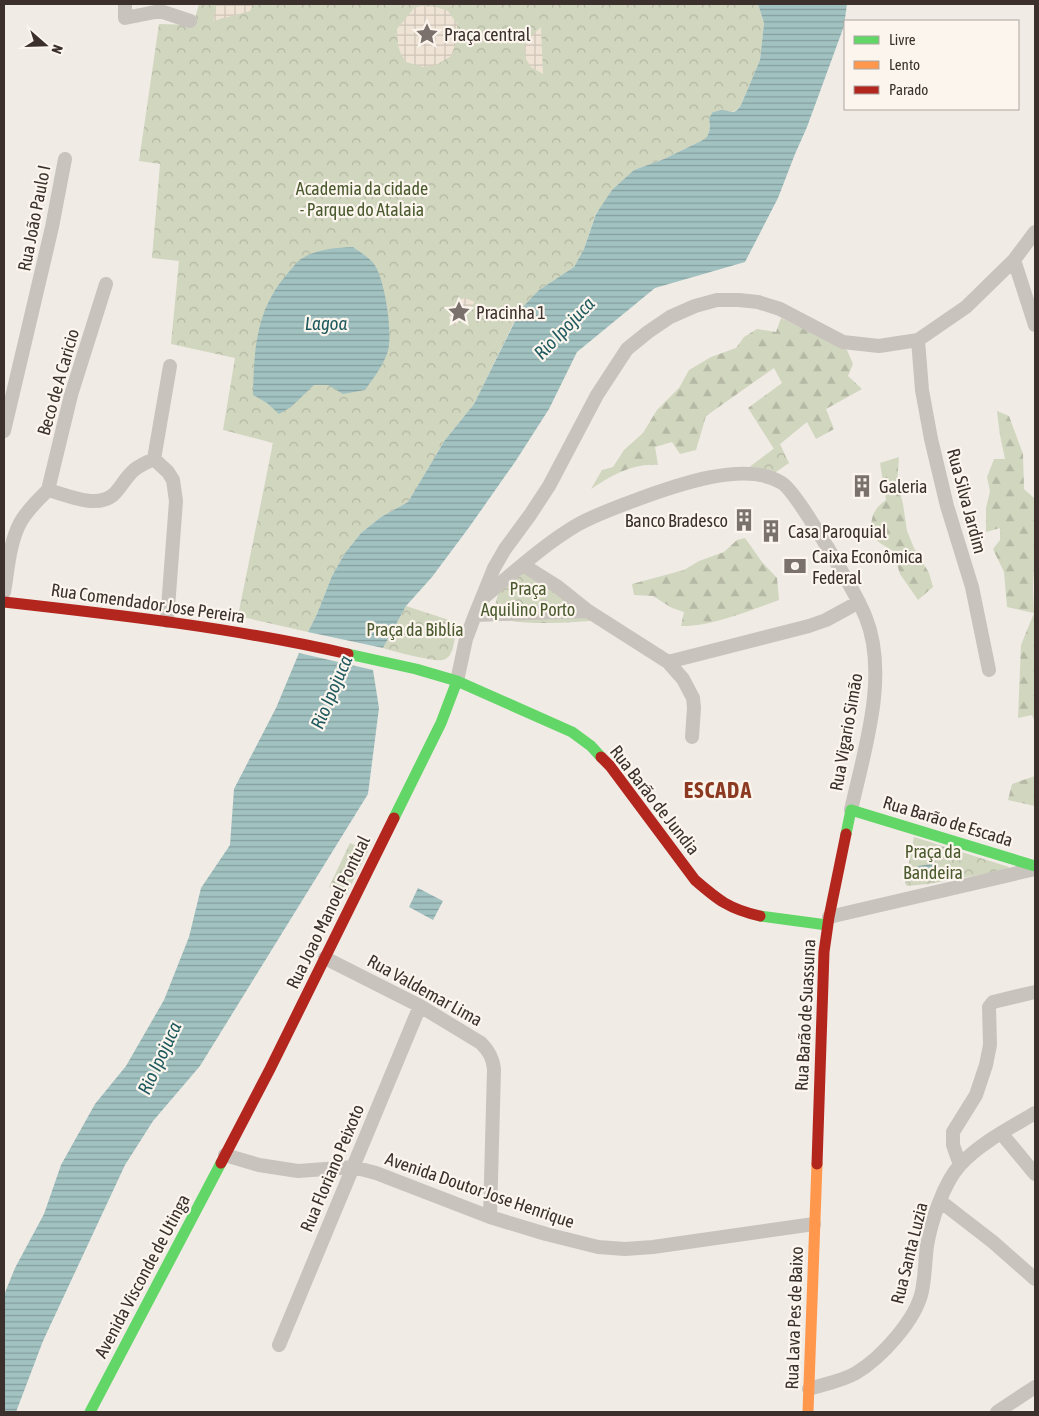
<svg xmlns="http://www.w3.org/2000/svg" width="1039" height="1416" viewBox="0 0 1039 1416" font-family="'Asap Condensed',sans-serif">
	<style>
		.forest { fill: url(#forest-firs) }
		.park { fill: url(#park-crowns) }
		.plaza { fill: url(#plaza-grid) }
		.water { fill: url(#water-rules) }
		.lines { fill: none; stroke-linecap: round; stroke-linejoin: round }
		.street { stroke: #c9c3be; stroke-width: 14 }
		.fast { stroke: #63d668; stroke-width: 11 }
		.slow { stroke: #ff974d; stroke-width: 11 }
		.jam { stroke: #b3261e; stroke-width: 11 }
		.labels { text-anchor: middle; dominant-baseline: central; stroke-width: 4.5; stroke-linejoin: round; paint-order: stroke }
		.poi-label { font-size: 18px; fill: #3b302b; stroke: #fbf5ee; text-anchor: start }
		.park-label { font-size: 18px; fill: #4a5a2e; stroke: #fbf5ee }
		.street-label { font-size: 18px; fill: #3b302b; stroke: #fbf5ee }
		.water-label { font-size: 19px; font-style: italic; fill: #1f5a5e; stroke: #fbf5ee }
		.district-label { font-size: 22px; font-weight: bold; letter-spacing: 1px; fill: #8c3b22; stroke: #fbf5ee }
	</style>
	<defs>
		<pattern id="forest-firs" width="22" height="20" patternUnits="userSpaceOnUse" patternTransform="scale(1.25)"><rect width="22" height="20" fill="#d1d6bf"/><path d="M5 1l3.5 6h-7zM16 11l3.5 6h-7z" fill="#b4b8a4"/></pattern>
		<pattern id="park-crowns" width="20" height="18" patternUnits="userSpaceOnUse" patternTransform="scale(1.25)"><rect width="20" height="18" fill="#d1d6bf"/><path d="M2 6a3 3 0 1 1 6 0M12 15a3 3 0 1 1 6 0" fill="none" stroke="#b4b8a4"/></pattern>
		<pattern id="plaza-grid" width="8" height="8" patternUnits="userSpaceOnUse" patternTransform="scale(1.25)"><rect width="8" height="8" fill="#eee3d5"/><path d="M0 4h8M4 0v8" fill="none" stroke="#cdc3b7"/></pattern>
		<pattern id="water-rules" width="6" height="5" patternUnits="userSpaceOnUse" patternTransform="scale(1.25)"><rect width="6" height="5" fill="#a1c2c1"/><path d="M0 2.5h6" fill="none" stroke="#849e9d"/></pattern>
	</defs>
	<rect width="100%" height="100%" fill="#f0ebe5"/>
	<path class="forest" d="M781,318l66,32 6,14 -5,12 14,13 -36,20 8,20 -18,10 -9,-17 -33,27 -26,-41 34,-25 -8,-15 -68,48 -10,34 -16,4 -8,-12 -17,5 3,18c-25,-2 -46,10 -67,24l11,-19 11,-3 11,-17 19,-17 14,-23 22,-22 10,-18 22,-13 25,-9 8,-11 13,-8 19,3z
		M997,411l12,5 14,38 1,35 11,10v49l-2,40 1,23 1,-2v113l-3,-7 -14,3 3,-73 13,-32 -27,-6 -3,-35 -11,-23 7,-9v-12l-14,4v-24l4,-17 -3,-14 7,-18h11l-5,-24z
		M899,457l-2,25 6,22 4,27 7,17 15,25 4,14 -15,13 -18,-26 -7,-23 -13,-8 -10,-8c2,-18 1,-24 16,-35l-6,-37z
		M745,538l17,24 15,16 2,22c-28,10 -69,27 -98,26l3,-14 -12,-4 -19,-12 -19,-1 -2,-11 52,-14 15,-9 25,-9 13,-12z
		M1035,776v30l-27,-6 4,-16z"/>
	<path class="park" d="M199,4h559l6,19 -4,37 -19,45c-6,7 -9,9 -19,5l-13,8c1,8 2,14 -4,21l-41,20 -30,11 -38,43 -12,36 -10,18 -35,23 -26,34 -39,80 -29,36 -37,62 -27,15 -20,16 -16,20 -13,23 -15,38 -9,18 -70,-16 35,-173 -50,-13 12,-72 -64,-14 8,-83 -27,-3 8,-94 -21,-3 20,-137 34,1z
		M780,444l9,19 -26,18 -23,-7z
		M525,567l80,53c-37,2 -76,7 -113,-3l6,-23z
		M406,606l49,16 -7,12 7,3c-4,30 -14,24 -37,20 -13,-3 -22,-5 -35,-9z
		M914,837l95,30 -2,3 -79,14 -21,2 -2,-3z
		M350,843l18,8 -22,44 -17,-8z"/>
	<path class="plaza" d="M217,4h36l-3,7 -37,10z
		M422,6l14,1 12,4 9,13v16l-6,16 -15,9 -13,2 -17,-5 -5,-8 -3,-9 -1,-16 17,-21z
		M541,27l1,22 1,25 -12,-7 -5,-8 -2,-12 4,-8z
		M465,298l10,4 -21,25 -5,-9 3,-8 7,-10z"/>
	<path class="water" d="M758,4h89l-3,22 -37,101 -12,27 -17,44 -33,64 -90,26 -78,64 -28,57 -34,53 -45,64 -38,51 -26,29 -23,42 -75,-16 9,-18 15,-38 13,-23 16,-20 20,-16 27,-15 37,-62 29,-36 47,-95 18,-19 35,-23 10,-18 12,-35 16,-24 22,-20 30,-11 41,-20c6,-7 5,-13 4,-21l4,-6c3,0 6,-2 9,-2 11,1 11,6 19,-5l19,-45 4,-37z
		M353,247c6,5 16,10 21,17 11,15 20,73 13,90 -5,13 -14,25 -22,36l-22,4 -15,-9h-14l-23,22 -12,7 -12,-11 -14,-8c1,-46 3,-86 35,-122 4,-4 8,-11 13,-14 15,-10 34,-11 52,-12z
		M299,653l74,17 6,38 -11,86 -168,272 -47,55 -28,44 -82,176 -27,71h-12v-117l11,-27 29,-54 17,-49 34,-61 31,-38 38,-66 25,-63 12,-49 29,-43 4,-56 42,-81z
		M933,864l2,10 -16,2 -1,-10z
		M418,888l25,13 -10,19 -24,-13z"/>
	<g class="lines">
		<path class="street" d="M125,4v14l35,-7 30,10
			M1014,260l21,65
			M918,340l4,50 9,49 16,67 25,81 17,83
			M4,431l48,-204 13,-68
			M48,490l23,-95 35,-111
			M48,490c19,5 48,19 65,5 7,-6 11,-15 18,-22 6,-7 15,-10 23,-14
			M523,565l35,22 30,24
			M4,592c4,-22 5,-48 16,-69 7,-13 18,-23 28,-33
			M482,599c30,-25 61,-54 95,-74 18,-10 37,-17 56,-24 38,-14 112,-42 149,-18 12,8 37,51 46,65 13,23 28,45 38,70 23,58 -2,133 -15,192
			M475,615l113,-4 80,51 15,17 10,19 1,10 -2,29
			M167,621l9,-120 -3,-21 -5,-8 -14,-13 16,-93
			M668,662l141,-36 17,-6 33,-18
			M457,681l9,-42 9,-24 19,-47 11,-19 25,-34 19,-29 48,-91 30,-46 21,-17 22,-15 25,-11 22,-6h22l19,2 22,7 63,33 36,4 39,-6 48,-33 48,-47 21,-28
			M829,917l206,-48
			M325,958l95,48 61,37c8,8 12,15 13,26l-4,148
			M1001,1133l34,41
			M225,1155l34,10 39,6 55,-4 23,6 114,44 56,17 52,13 27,2 28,-2 161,-23
			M960,1165l-7,-20v-13l23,-37 10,-30 4,-20 -1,-38 4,-5 42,-10
			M940,1201l53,41 42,37
			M279,1345l141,-339
			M809,1389c16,-5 33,-8 47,-16 25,-15 60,-53 66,-82 3,-14 3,-30 5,-45 4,-24 16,-62 33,-81 20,-22 50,-37 75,-52
			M997,1412l38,-25"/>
		<path class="fast" d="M348,654l68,15 41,12 115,51 19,14 10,11
			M394,818l47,-95 16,-42
			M846,834l5,-24 184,56
			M760,916l67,9
			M90,1412l131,-249"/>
		<path class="slow" d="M808,1412l9,-248"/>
		<path class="jam" d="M4,602c116,13 231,26 344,52
			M601,757l9,9 85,114c23,20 34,29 65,36
			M221,1163l49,-94 124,-251
			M817,1164l7,-212 5,-35 17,-83"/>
	</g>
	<defs>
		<symbol id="sight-bare" viewBox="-9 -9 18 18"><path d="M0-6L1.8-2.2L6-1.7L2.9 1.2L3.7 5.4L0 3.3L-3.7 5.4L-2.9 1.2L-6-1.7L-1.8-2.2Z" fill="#7a716c" stroke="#fbf5ee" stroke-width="2.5" paint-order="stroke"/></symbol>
		<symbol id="building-bare" viewBox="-9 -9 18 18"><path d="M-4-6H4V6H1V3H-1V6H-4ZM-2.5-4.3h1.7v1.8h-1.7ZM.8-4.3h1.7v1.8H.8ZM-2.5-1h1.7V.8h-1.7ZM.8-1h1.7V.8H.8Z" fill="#7a716c" stroke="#fbf5ee" stroke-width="2.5" paint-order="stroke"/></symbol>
		<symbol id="bank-bare" viewBox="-9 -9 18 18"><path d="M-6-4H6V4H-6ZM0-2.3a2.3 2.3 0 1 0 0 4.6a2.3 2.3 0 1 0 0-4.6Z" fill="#7a716c" stroke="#fbf5ee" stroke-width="2.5" paint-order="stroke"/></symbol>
	</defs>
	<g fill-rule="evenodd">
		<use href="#sight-bare" x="411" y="18" width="32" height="32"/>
		<use href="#sight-bare" x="443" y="296" width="32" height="32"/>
		<use href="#building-bare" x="846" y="470" width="32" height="32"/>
		<use href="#building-bare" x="728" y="504" width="32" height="32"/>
		<use href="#building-bare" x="755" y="515" width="32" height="32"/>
		<use href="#bank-bare" x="779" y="550" width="32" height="32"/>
	</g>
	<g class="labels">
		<g class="poi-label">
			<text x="444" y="34">Praça central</text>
			<text x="476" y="312">Pracinha 1</text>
			<text x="879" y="486">Galeria</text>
			<text x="728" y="520" text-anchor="end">Banco Bradesco</text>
			<text x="788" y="531">Casa Paroquial</text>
			<text x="812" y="556">Caixa Econômica<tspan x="812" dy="21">Federal</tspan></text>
		</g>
		<g class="park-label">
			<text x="362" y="188">Academia da cidade<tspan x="362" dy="21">- Parque do Atalaia</tspan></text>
			<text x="528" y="588">Praça<tspan x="528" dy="21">Aquilino Porto</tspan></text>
			<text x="415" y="629">Praça da Biblía</text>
			<text x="933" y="851">Praça da<tspan x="933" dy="21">Bandeira</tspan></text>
		</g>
		<g class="street-label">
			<text transform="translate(34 218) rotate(-79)">Rua João Paulo I</text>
			<text transform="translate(58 382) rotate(-74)">Beco de A Caricio</text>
			<text transform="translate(967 501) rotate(75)">Rua Silva Jardim</text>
			<text transform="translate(148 603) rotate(8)">Rua Comendador Jose Pereira</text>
			<text transform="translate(846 732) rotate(-80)">Rua Vigario Simão</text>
			<text transform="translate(655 800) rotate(52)">Rua Barão de Jundia</text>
			<text transform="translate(948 821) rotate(17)">Rua Barão de Escada</text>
			<text transform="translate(328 912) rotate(-64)">Rua Joao Manoel Pontual</text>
			<text transform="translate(425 990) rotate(29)">Rua Valdemar Lima</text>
			<text transform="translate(805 1015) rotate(-87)">Rua Barão de Suassuna</text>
			<text transform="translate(332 1168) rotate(-67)">Rua Floriano Peixoto</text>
			<text transform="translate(480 1190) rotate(19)">Avenida Doutor Jose Henrique</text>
			<text transform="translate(909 1253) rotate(-76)">Rua Santa Luzia</text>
			<text transform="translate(142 1276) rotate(-62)">Avenida Visconde de Utinga</text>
			<text transform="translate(794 1318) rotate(-88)">Rua Lava Pes de Baixo</text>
		</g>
		<g class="water-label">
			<text x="326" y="323">Lagoa</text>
			<text transform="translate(564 328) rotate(-46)">Rio Ipojuca</text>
			<text transform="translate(331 692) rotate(-67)">Rio Ipojuca</text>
			<text transform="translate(159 1058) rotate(-65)">Rio Ipojuca</text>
		</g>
		<g class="district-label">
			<text x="718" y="790">ESCADA</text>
		</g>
	</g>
	<rect width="1039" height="1416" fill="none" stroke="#3b302b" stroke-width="10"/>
	<rect x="844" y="20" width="175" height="90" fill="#fbf5ee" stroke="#aea6a0"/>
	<rect x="854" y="36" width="25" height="8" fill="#63d668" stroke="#aea6a0"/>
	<text x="889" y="45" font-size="15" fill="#3b302b">Livre</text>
	<rect x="854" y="61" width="25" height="8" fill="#ff974d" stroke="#aea6a0"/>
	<text x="889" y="70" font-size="15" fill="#3b302b">Lento</text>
	<rect x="854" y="86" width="25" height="8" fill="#b3261e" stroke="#aea6a0"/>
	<text x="889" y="95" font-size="15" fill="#3b302b">Parado</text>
	<g transform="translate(45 45) rotate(110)" stroke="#fbf5ee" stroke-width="4" paint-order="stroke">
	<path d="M0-4L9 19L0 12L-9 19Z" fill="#3b302b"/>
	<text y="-8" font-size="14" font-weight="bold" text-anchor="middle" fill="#3b302b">N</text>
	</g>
</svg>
